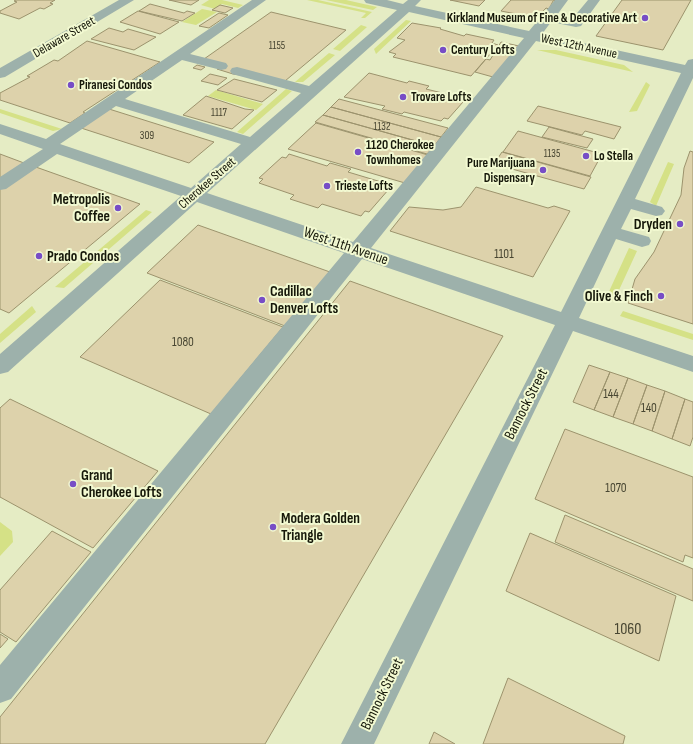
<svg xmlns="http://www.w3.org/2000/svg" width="693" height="744" viewBox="0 0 693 744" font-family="'Sofia Sans Condensed',sans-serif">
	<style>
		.green { fill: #d5e186 }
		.building { fill: #ddd2ab; stroke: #9c936d }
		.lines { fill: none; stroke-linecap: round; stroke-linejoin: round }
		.minor { fill: #9db1ab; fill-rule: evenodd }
		.poi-dot { fill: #774dc6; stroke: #f2f9d1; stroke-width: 1.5 }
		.labels { text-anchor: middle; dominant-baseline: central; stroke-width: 4; stroke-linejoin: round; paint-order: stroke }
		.far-number-label { font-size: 11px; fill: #484632 }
		.far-poi-label { font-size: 13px; font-weight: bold; fill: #16180a; stroke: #f2f9d1; text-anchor: start }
		.far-street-label { font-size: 13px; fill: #16180a; stroke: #f2f9d1 }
		.number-label { font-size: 13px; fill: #484632 }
		.poi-label { font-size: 15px; font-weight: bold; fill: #16180a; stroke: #f2f9d1; text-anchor: start }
		.street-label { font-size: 15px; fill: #16180a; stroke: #f2f9d1 }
		.near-number-label { font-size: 16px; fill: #484632 }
	</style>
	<rect width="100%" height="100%" fill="#e5ecc4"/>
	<path class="green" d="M209,0h13l21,5 -5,3 -16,-4 -7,5 -14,-4z
		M307,0h11l54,12 -7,6h-4l5,-5z
		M326,0h20l31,7 -4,3z
		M202,9l15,3 -21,13 -14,-3z
		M406,20l5,1 -35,33 -2,-5z
		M361,25l6,2 -27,24 -7,-2z
		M537,50h19l68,15 9,7z
		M329,53l6,2 -32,27h-8z
		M646,82l4,3 -13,26 -8,1z
		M286,89l6,2 -49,43 -6,-2z
		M216,90l47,14 -7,6 -48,-14z
		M0,109l62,20 -9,2 -53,-18z
		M668,162l6,2 -18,42 -6,-4z
		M146,210l6,2 -88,76 -9,-1z
		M629,248l8,3 -23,50 -8,-3z
		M32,306l4,6 -36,31v-9z
		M623,311l70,23v6l-73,-24z
		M0,522l12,9 1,11 -13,14z"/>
	<path class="building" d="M16,0h39l-5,3 3,1 -9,5 -4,-1 -21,11 -19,-6v-2l17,-9 -3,-1z
		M169,0h30l-8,5z
		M450,0h35l-6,6z
		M511,0h46l-4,1 -4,8 -3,-1 -9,10 -36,-7z
		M622,0h69l-28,50 -67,-14z
		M150,4l34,9 3,-2 8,2 -13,8 -43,-10z
		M220,5l13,3 -8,5 -13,-3z
		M138,11l41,11 -19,12 -40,-12z
		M271,12l75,18 -61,51 -52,-7 -16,-5 7,-5 -20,-5z
		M219,13l9,2 -19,13 -10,-2z
		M412,23l29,5 -1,1 24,7 2,-2 28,6 -2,3 6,2 -27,31 -78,-19 3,-3 -7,-2 16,-12 -8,-2z
		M109,28l14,4 5,-3 28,8 -22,13 -43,-11z
		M87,41l73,21 -77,50 2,1 -15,10 -70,-23v-7l30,-16 -3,-1 27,-16 4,1z
		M501,42l18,4 -26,31 -18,-5 11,-13 4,1z
		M197,65l8,2 -4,3 -8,-2z
		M369,73l38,10 2,-2 20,5 -3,3 37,9 -3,3 3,1 -15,17 -4,-1 -3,3 -37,-9 -2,2 -20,-5 3,-3 -41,-9z
		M210,74l17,4 -9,7 -17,-4z
		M234,79l43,11 -15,12 -45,-12z
		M206,96l39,13 9,1 -22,19 -49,-14z
		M339,99l109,29 -7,9 -110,-30z
		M538,106l83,21 -7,12 -29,-8 -3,4 -55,-14z
		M331,107l110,30 -7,9 -111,-31z
		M109,109l105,33 -25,21 -108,-35z
		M323,115l111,31 -7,8 -112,-32z
		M316,123l112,32 -23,28 -117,-34z
		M549,127l44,12 -6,9 -45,-11z
		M518,131l84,23 -12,22 -87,-24z
		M690,151l3,1v172l-65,-21 7,-24 19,-27 27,-57 3,-27z
		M502,152l89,25 -7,12 -90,-25z
		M0,154l24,9 -24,17z
		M289,154l38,12 3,-3 21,6 -3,3 40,12 -3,4 4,1 -20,23 -4,-1 -4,5 -39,-12 -4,4 -28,-9 4,-4 -35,-12 4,-4 -4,-1 23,-21 4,1z
		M33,166l107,38 -131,109 -9,-4v-120z
		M476,187l72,21 6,-2 16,5 -37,66 -143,-46 19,-24 34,3 18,-3z
		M198,225l132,47 -45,54 -138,-53z
		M160,280l123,47 -72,87 -131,-57z
		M350,281l153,55 -238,408h-265v-27z
		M589,365l21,7 -16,38 -21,-8z
		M610,372l18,6 -15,39 -19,-7z
		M628,378l19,7 -14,39 -20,-7z
		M647,385l18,6 -13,40 -19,-7z
		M665,391l20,8 -13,40 -20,-8z
		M10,399l148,72 -65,77 -93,-51v-89z
		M685,399l8,3v35l-3,9 -18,-7z
		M565,429l128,48v81l-8,-3 -2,7 -148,-63z
		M565,515l128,54v32l-138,-59z
		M52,531l39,21 -75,90 -16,-10v-42z
		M530,533l146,63 -17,65 -153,-70z
		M0,634l8,5 -8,9z
		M508,678l117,58 -2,8h-140z
		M434,732l21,12h-26z"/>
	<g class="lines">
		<path class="minor" d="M119,0h15l-129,77 -5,1v-10z
			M252,0h14l-76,54 36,9 2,3 -2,3 -5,1 -39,-10 -57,39 125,38 51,-44 -69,-19 -2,-3 2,-3 5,-1 72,19 88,-76 -31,-7 -2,-3h23l16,4 5,-4h13l-6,6 114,25 26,-31h13l-11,15 16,3 15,-18h12l-19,26 -5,1 -25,-5 -9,12 143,31 3,-5 5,-1v19l-58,121 27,8 3,4 -3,4 -6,1 -25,-7 -10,20 28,8 2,4 -2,4 -7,2 -26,-8 -37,79 114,38v16l-120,-41 -199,413h-33l214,-419 -193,-66 -351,440 -11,4v-38l344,-412 -147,-51 -189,170 -8,2v-20l181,-158 -124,-42 -51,35 -6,1v-13l43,-28 -43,-15v-10l46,15zM409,12l115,26 -171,204 -146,-49zM536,41l145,32 -120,239 -190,-64zM116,106l125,38 -50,44 -131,-44z"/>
	</g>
	<g class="poi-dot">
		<circle cx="645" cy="18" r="4"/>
		<circle cx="443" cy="50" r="4"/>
		<circle cx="71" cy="85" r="4"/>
		<circle cx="403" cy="97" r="4"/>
		<circle cx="358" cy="152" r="4"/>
		<circle cx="586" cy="156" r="4"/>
		<circle cx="543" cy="170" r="4"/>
		<circle cx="327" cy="186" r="4"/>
		<circle cx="118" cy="208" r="4"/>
		<circle cx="680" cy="224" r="4"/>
		<circle cx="39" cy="256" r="4"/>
		<circle cx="661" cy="296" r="4"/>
		<circle cx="262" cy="300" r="4"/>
		<circle cx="73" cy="484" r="4"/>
		<circle cx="273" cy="527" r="4"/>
	</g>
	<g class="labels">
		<g class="far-number-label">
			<text x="277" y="45">1155</text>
			<text x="219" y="112">1117</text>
			<text x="382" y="126">1132</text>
			<text x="147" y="135">309</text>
			<text x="552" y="153">1135</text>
		</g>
		<g class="far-poi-label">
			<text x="637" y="18" text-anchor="end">Kirkland Museum of Fine &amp; Decorative Art</text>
			<text x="451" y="50">Century Lofts</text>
			<text x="79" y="85">Piranesi Condos</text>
			<text x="411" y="97">Trovare Lofts</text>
			<text x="366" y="145">1120 Cherokee<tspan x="366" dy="15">Townhomes</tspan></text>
			<text x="594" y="156">Lo Stella</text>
			<text x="535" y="163" text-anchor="end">Pure Marijuana<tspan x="535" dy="15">Dispensary</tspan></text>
			<text x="335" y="186">Trieste Lofts</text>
		</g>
		<g class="far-street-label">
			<text transform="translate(64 37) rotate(-30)">Delaware Street</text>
			<text transform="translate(579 46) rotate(12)">West 12th Avenue</text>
			<text transform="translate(207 183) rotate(-41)">Cherokee Street</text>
		</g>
		<g class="number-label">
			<text x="504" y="254">1101</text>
			<text x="183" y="342">1080</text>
			<text x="611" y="394">144</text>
			<text x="649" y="408">140</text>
			<text x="616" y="488">1070</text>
		</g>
		<g class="poi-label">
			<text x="110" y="199" text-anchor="end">Metropolis<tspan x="110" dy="17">Coffee</tspan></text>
			<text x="672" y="224" text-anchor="end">Dryden</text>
			<text x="47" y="256">Prado Condos</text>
			<text x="270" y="291">Cadillac<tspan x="270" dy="17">Denver Lofts</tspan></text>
			<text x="653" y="296" text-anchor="end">Olive &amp; Finch</text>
			<text x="81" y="475">Grand<tspan x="81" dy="17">Cherokee Lofts</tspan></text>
			<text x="281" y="518">Modera Golden<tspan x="281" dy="17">Triangle</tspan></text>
		</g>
		<g class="street-label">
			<text transform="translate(346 246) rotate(19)">West 11th Avenue</text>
			<text transform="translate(526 404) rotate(-63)">Bannock Street</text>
			<text transform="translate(382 694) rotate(-64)">Bannock Street</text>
		</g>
		<g class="near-number-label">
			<text x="628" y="629">1060</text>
		</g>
	</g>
</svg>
